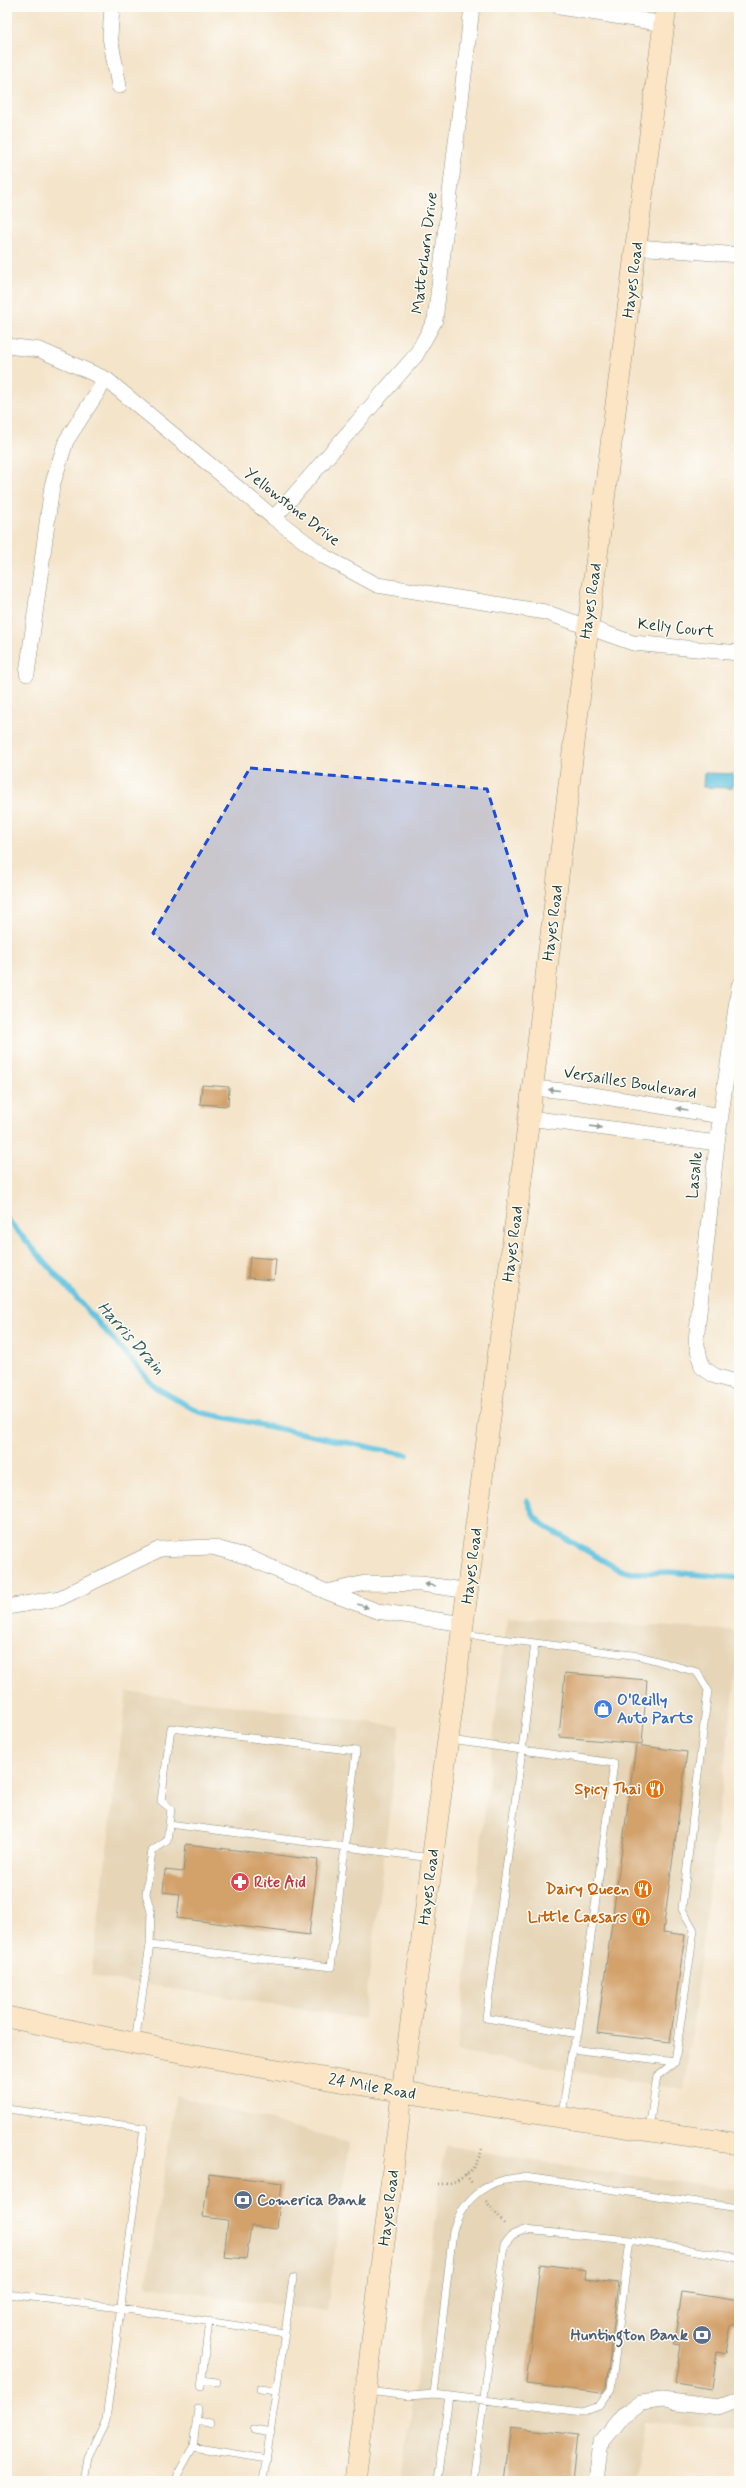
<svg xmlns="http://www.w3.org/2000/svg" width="746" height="2488" viewBox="0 0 746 2488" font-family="Mynerve,sans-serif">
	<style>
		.built { fill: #e6d5b7 }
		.water { fill: #62c4e0; stroke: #40808a }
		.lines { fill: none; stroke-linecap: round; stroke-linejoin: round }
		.stream { stroke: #62c4e0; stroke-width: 5.5 }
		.building { fill: #d3a16a }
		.lane-casing { stroke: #8a907f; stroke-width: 8 }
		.street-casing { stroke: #8a907f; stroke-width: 16 }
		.secondary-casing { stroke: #8a907f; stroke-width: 22 }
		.path { stroke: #8a907f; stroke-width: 2.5; stroke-dasharray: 1 3; stroke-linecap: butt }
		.lane { stroke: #fff; stroke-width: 7 }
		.street { stroke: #fff; stroke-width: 15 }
		.secondary { stroke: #fce5c4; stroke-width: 21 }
		.oneway { fill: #8f9e9a }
		.marked { fill: #1d4ed8; fill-opacity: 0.2; stroke: #1d4ed8; stroke-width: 3; stroke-dasharray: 8 5; stroke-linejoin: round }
		.labels { text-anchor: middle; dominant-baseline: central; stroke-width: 3; stroke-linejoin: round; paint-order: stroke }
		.street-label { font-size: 16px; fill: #1f3d34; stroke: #fdfcf7 }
		.shop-label { font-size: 16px; font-weight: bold; fill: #366cbe; stroke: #fdfcf7; text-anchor: start }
		.food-label { font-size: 16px; font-weight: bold; fill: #c56008; stroke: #fdfcf7; text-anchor: end }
		.health-label { font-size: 16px; font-weight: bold; fill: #be3a42; stroke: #fdfcf7; text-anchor: start }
		.service-label { font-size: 16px; font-weight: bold; fill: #4e5e75; stroke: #fdfcf7; text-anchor: start }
		.water-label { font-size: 17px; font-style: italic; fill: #305f5f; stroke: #fdfcf7 }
	</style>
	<rect width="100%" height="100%" fill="#fdfcf7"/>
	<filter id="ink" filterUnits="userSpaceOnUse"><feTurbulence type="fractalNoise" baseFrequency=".025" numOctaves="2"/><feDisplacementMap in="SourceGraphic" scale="8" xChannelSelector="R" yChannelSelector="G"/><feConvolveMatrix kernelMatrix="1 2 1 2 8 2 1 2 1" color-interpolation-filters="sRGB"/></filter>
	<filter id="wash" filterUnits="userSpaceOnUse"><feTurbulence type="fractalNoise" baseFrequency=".012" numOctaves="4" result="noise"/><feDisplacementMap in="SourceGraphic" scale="16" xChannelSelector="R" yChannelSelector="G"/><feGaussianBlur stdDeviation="0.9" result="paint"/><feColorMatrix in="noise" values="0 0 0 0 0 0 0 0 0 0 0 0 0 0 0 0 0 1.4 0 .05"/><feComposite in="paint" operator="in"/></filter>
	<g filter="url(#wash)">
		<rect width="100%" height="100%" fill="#f4e4ca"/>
		<path class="built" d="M507,1617l232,14v20l-55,439 -227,-38z
			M127,1692l273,34 -36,293 -273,-43z
			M176,2096l173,46 -22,170 -181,-26z
			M445,2145l133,23 161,22v240l-96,-8 -8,59h-232z"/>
		<path class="water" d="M704,773l29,1 -1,14 -29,-1z"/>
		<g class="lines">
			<path class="stream" d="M7,1219l148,168 44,25 208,43
				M527,1500l7,16 12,11 72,42 14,4 37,-1 70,6"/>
		</g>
		<g id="blocks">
			<path class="building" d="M202,1085l27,2 -1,19 -28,-2z
				M250,1257l26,2 -2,21 -26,-2z
				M565,1673l82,7 -5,64 -83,-7z
				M636,1745l51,7 -24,180 22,3 -15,107 -73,-9z
				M186,1844l132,16 -9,75 -132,-17 3,-24 -17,-2 2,-22 18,2z
				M209,2174l73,9 -5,46 -26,-3 -5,33 -22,-2 4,-37 -25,-3z
				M540,2264l46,6 -1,9 34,4 -13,104 -4,6 -76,-9z
				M682,2292l57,9v21l-8,3 -5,28 -9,-2 -5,38 -37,-6 6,-38 -7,-1z
				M511,2427l66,8 -5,46h-68z"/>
		</g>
	</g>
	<g filter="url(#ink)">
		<use href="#blocks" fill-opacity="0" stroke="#8a907f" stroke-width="1"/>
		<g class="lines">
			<defs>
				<path id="lane" d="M463,1634l177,22 57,16 11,18 -26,219 12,21 -19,132 -18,14 -8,53
					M535,1643l-13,107 92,13 -36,271
					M450,1740l72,10 -36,268 92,16 -6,15 -10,66
					M169,1824l262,34
					M135,2042l15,-97 1,-33 -5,-18 6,-43 15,-10 4,-32 -10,-8 10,-73 185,23 -25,216 -181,-22
					M572,2049l103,13
					M7,2109l137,19 -38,292 -18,37 -4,24
					M7,2294l113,14 165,25
					M202,2380l15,2
					M201,2387l8,-66
					M260,2389l16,2
					M367,2391l43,5 24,-2 149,18 16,-6 12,-17 19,-149 109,18
					M434,2394l19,-164c11,-34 37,-52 72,-53l214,31
					M196,2421l14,2
					M254,2429l17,3
					M193,2447l5,-39
					M174,2481l19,-34 74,12
					M263,2481l30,-203
					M437,2481l12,-85
					M473,2481l31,-236 8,-10 12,-5 106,10"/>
				<path id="street" d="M112,7l-2,30 9,49
					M560,7l104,17
					M637,247l102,8
					M7,346l33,4 66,29 168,139 51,39 52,28 168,27 88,31 106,10
					M274,518l142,-163 19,-35 37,-313
					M27,674l25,-188 14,-45 40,-62
					M739,986l-22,157 -21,198 6,26 13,9 24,7
					M533,1088l42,4 146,24
					M529,1118l188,25
					M327,1592l38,-9 56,1 48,7
					M7,1607l53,-9 100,-49 52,-2 33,9 82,36 50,19 87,13
					M596,2481l5,-39 21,-26 19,-13 21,-3 56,7 21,-8"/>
				<path id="secondary" d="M7,2017c242,52 487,91 732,127
					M355,2481l52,-428 119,-911 62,-515 78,-620"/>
			</defs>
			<use href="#lane" class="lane-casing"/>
			<use href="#street" class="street-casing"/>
			<use href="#secondary" class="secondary-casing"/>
			<path class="path" d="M466,2175l6,8
				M438,2184c22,1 39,-14 44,-36
				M486,2201l19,24"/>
			<use href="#lane" class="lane"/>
			<use href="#street" class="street"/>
			<use href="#secondary" class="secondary"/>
		</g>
		<defs><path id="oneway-solid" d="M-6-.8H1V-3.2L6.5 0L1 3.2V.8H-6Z"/></defs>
		<g class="oneway">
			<use href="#oneway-solid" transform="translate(554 1090) rotate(-175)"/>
			<use href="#oneway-solid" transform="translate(682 1109) rotate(-171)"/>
			<use href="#oneway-solid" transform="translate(596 1127) rotate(8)"/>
			<use href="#oneway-solid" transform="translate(430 1585) rotate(-171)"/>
			<use href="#oneway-solid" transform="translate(363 1606) rotate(20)"/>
		</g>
	</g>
	<path class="marked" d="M250,768l237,21 40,127 -173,185 -201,-168z"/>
	<defs>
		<symbol id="shop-disc" viewBox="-11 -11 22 22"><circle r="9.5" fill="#3f7fe0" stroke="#fdfcf7"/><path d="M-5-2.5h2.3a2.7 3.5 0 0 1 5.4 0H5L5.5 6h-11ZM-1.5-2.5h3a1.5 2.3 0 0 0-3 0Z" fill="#fff"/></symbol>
		<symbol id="restaurant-disc" viewBox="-11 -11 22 22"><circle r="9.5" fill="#e8710a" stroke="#fdfcf7"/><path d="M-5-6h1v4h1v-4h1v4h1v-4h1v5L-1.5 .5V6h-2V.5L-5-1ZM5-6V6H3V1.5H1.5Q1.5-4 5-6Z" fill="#fff"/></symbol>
		<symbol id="pharmacy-disc" viewBox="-11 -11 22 22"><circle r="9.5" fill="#e0444e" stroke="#fdfcf7"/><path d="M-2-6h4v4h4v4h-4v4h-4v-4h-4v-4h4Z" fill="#fff"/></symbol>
		<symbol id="bank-disc" viewBox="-11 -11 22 22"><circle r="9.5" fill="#5c6f8a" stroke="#fdfcf7"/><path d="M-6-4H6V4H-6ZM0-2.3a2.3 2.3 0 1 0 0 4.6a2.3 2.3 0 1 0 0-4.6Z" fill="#fff"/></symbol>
	</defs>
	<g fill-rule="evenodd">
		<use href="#shop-disc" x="592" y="1698" width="22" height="22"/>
		<use href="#restaurant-disc" x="644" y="1778" width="22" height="22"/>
		<use href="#pharmacy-disc" x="229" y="1871" width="22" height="22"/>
		<use href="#restaurant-disc" x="632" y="1878" width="22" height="22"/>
		<use href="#restaurant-disc" x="630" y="1906" width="22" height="22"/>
		<use href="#bank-disc" x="232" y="2189" width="22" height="22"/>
		<use href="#bank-disc" x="691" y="2324" width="22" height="22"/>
	</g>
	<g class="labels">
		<g class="street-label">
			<text transform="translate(425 253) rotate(-83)">Matterhorn Drive</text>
			<text transform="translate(633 280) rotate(-83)">Hayes Road</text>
			<text transform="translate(292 507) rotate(38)">Yellowstone Drive</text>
			<text transform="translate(591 601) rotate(-82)">Hayes Road</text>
			<text transform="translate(676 628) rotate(6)">Kelly Court</text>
			<text transform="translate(553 923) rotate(-83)">Hayes Road</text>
			<text transform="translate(630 1083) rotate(9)">Versailles Boulevard</text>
			<text transform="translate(695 1175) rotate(-84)">Lasalle</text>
			<text transform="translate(513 1244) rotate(-83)">Hayes Road</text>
			<text transform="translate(472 1566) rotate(-83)">Hayes Road</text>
			<text transform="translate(429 1887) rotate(-83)">Hayes Road</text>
			<text transform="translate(372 2087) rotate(10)">24 Mile Road</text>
			<text transform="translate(389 2208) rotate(-83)">Hayes Road</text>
		</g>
		<g class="shop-label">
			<text x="617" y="1700">O'Reilly<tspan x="617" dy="18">Auto Parts</tspan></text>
		</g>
		<g class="food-label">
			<text x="641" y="1789">Spicy Thai</text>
			<text x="629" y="1889">Dairy Queen</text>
			<text x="627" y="1917">Little Caesars</text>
		</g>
		<g class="health-label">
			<text x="254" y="1882">Rite Aid</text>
		</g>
		<g class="service-label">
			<text x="257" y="2200">Comerica Bank</text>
			<text x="688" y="2335" text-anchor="end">Huntington Bank</text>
		</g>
		<g class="water-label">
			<text transform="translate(131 1338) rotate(48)">Harris Drain</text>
		</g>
	</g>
	<rect width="746" height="2488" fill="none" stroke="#fdfcf7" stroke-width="24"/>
</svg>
